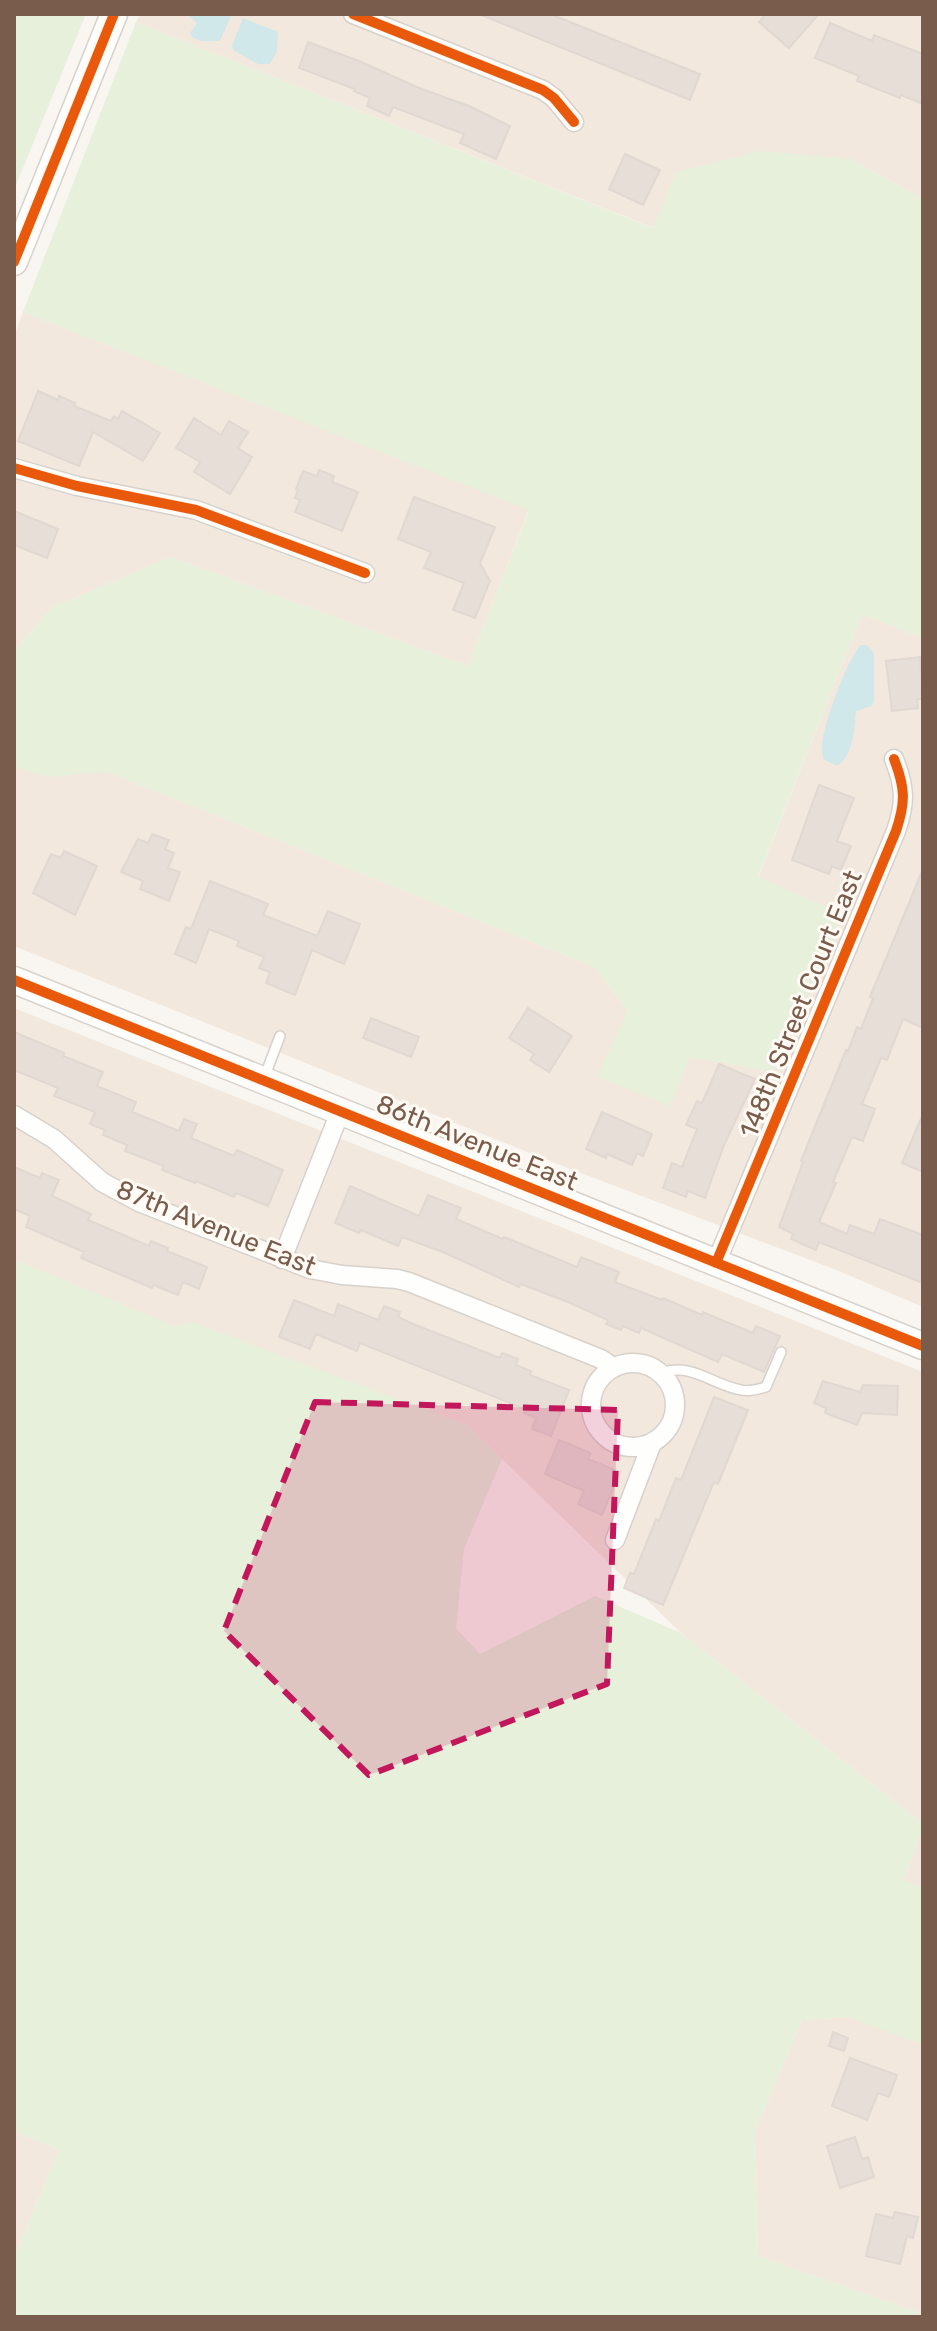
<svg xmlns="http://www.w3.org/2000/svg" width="937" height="2331" viewBox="0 0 937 2331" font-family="Rubik,sans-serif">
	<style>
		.residential { fill: #f2e8de }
		.green { fill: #e7f0db }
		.water { fill: #d0e8ea }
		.building { fill: #e6ded7; stroke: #e2d8d2; stroke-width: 2 }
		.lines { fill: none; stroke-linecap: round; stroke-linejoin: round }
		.lane-casing { stroke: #d7d1cb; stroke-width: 12 }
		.street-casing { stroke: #d7d1cb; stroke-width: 21 }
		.secondary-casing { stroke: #d9d2cb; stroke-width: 29 }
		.lane { stroke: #fefefd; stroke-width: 9 }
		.street { stroke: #fefefd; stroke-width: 18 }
		.secondary { stroke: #fefefd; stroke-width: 26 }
		.cycleway-casing { stroke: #fffaf3; stroke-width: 15 }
		.cycleway { stroke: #e8590c; stroke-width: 10 }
		.marked { fill: #c2185b; fill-opacity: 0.2; stroke: #c2185b; stroke-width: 6; stroke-dasharray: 16 10; stroke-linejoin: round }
		.labels { text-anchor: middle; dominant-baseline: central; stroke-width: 6; stroke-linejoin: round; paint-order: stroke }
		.street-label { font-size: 26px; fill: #7a5c4d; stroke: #fffaf3 }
	</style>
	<rect width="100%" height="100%" fill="#f9f5f0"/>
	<path class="residential" d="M141,14h782v185l-72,-40 -197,69 -518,-206z
		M23,312l506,197 -61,157 -297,-109 -118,50 -39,44v-314z
		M862,614l61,24v669l-89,-38 -274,-104 -546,-219v-210l94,36 486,195 33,43 215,-97 -84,-35z
		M14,1008l909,364v452l-242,-191 -214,-208 -433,-65 -20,-8z
		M923,1829v485l-165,-58 -4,-123 48,-113 47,-3z
		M14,2131l45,19 -45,108z"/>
	<path class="green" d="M14,14h72l-72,176z
		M136,22l517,206 23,-56 85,-21 90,8 72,40v439l-61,-24 -104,263 84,36 -68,159 -84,-15 -20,49 -72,-29 29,-67 -33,-43 -486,-195 -62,5 -32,-11v-115l39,-44 118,-50 297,109 61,-156 -506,-198z
		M14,1259l160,67 18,-4 275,103 35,34 -38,90 -8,79 24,26 115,-58 86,37 242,191v5l-20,51 20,8v157l-74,-28 -47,3 -48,113 4,123 165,58v3h-909v-59l45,-108 -45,-19z"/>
	<path class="water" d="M187,14h43l1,2 -11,25h-18l-9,-3 -3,-5 7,-10z
		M243,18l35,14 -1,19 -7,13h-12l-25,-14 -1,-5z
		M861,645h6l7,8v48l-2,5 -16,5c-2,18 -2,44 -19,55l-14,-7c0,-3 -2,-10 -1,-13 1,-21 25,-87 39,-101z"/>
	<path class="building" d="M479,14h71l150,60 -10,26z
		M766,14h53l-30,34 -30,-26z
		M830,23l42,18 2,-6 49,19v50l-22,-9 -1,3 -43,-17 2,-5 -44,-18z
		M308,42l51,19 60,27 50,18 41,20 -14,33 -36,-16 4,-9 -71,-27 -4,9 -22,-10 3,-8 -16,-7 1,-2 -56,-21z
		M625,154l35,16 -17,35 -34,-16z
		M38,391l20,9 1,-4 16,7 -1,3 37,15 3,-5 4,3 4,-8 38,22 -17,28 -50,-29 -14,34 -61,-25z
		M194,418l27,17 8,-14 19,11 -10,16 14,9 -22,37 -36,-22 6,-10 -24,-14z
		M319,470l15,6 -2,6 26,10 -16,39 -47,-19 5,-12 -5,-2 3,-8 -2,-1 7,-18 14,5z
		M414,497l81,30 -15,36 10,18 -15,37 -22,-8 11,-27 -40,-15 7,-16 -33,-13z
		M14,511l44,18 -11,29 -33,-13z
		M920,657l3,42h-6l1,9 -26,3 -6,-50z
		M819,785l35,13 -17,43 14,5 -10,24 -9,-4 -3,8 -37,-14z
		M152,834l17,6 -4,9 9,4 -6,15 12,4 -11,29 -29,-12 3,-8 -22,-9 17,-33 10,4z
		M64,851l33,15 -22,49 -42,-22 18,-39 10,4z
		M923,869v159l-20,-9 -16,41 -6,-2 -19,46 13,5 -12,32 -11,-4 -19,45 3,1 -17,39 28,12 3,-9 24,9 6,-15 43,16v48l-104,-41 -3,8 -25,-11 2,-5 -14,-7 24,-65 -2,-1 45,-111 2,1 9,-24 4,2 12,-31 -3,-1z
		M210,881l58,23 -5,11 54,21 11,-25 32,13 -16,40 -32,-14 -17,45 -29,-12 4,-11 -11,-4 5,-11 -27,-11 2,-5 -30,-12 -13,34 -21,-9 11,-27 5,2z
		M528,1008l44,28 -23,36 -19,-12 4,-6 -25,-16z
		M371,1018l48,19 -8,20 -48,-19z
		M14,1032l50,21 -1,3 40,16 -6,14 39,16 -4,10 47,19 5,-12 13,5 -6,14 43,18 3,-6 46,20 -15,36 -32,-13 -2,4 -38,-16 -1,2 -33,-13 2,-4 -39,-15 2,-6 -24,-10 2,-5 -15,-6 5,-12 -41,-16 4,-8 -44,-18z
		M719,1064l36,15 -31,66 -19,53 -17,-7 -2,6 -23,-9 9,-25 10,4 15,-38 -11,-4 11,-24 5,2z
		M602,1112l50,22 -9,22 -6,-3 -5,12 -25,-11 -1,4 -20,-9z
		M923,1114v58l-21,-9z
		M14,1167l26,11 2,-5 17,7 -7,16 39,18 -3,6 61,26 2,-5 17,7 -1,3 40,16 -8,22 -16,-7 -5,13 -25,-10 -1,3 -71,-30 3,-6 -58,-25 4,-11 -16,-7z
		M350,1186l69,30 9,-21 33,13 -5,11 47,20 1,-2 73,30 4,-10 38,15 -4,10 47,18 1,-2 39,17 1,-3 50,21 3,-7 24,10 -16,36 -42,-18 -4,8 -77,-34 -2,5 -16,-7 -2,4 -15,-6 2,-4 -40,-18 -47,-18 -2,3 -76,-35 -41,-15 -4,9 -37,-16 -2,3 -24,-10z
		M294,1300l40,16 4,-12 40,16 6,-14 16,6 -2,5 15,7 87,34 2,-5 16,6 -2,6 15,6 -1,4 39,15 -18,46 -19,-7 4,-11 -12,-5 1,-4 -165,-66 -3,8 -41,-17 -6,15 -31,-12z
		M823,1381l37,11 3,-7 35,1 -1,29 -35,-2 -5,12 -32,-12 1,-5 -12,-5z
		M714,1397l34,13 -30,74 -4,-2 -51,123 -39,-17 6,-15 4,1 22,-55 3,2 17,-43 5,2z
		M559,1440l32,13 -3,6 32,13 -18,43 -24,-11 6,-13 -39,-17z
		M833,2032l15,6 -4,13 -15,-5z
		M850,2058l47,17 -8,22 -11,-4 -11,27 -35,-14z
		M855,2137l7,22 6,-2 6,20 -34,11 -13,-42z
		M895,2212l23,5 -5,21 -6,-2 -7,28 -34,-8 10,-42 17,4z"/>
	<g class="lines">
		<defs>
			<path id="lane" d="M264,1078l16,-42
				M661,1373c31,-11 51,12 80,17 7,2 18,-1 25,-3l15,-35"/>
			<path id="street" d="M353,14l190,76 11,8 20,24
				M14,468l63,18 119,24 169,63
				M14,1115l40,24 48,43 37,20 171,67 32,6 55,4 12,3 192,77 13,9
				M282,1259l58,-147
				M716,1263l180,-432c10,-29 9,-44 -2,-72
				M591 1405a42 42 0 1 1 84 0a42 42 0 1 1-84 0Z
				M615,1540l37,-97"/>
			<path id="secondary" d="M14,262l100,-248
				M14,980l909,366"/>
		</defs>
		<use href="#lane" class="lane-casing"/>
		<use href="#street" class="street-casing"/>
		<use href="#secondary" class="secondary-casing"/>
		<use href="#lane" class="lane"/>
		<use href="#street" class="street"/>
		<use href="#secondary" class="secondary"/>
		<defs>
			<path id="cycleway" d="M353,14l190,76 11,8 20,24
				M14,262l100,-248
				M14,468l63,18 119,24 169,63
				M14,980l909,366
				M716,1263l180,-432c10,-29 9,-44 -2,-72"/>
		</defs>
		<use href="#cycleway" class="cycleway-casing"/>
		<use href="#cycleway" class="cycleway"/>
	</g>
	<path class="marked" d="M315,1402l303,8 -11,274 -238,91 -145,-144z"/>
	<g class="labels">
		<g class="street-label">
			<text transform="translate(801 1004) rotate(-68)">148th Street Court East</text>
			<text transform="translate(477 1143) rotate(22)">86th Avenue East</text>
			<text transform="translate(216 1228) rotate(22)">87th Avenue East</text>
		</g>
	</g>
	<rect width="937" height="2331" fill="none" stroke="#7a5c4d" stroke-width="32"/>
</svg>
